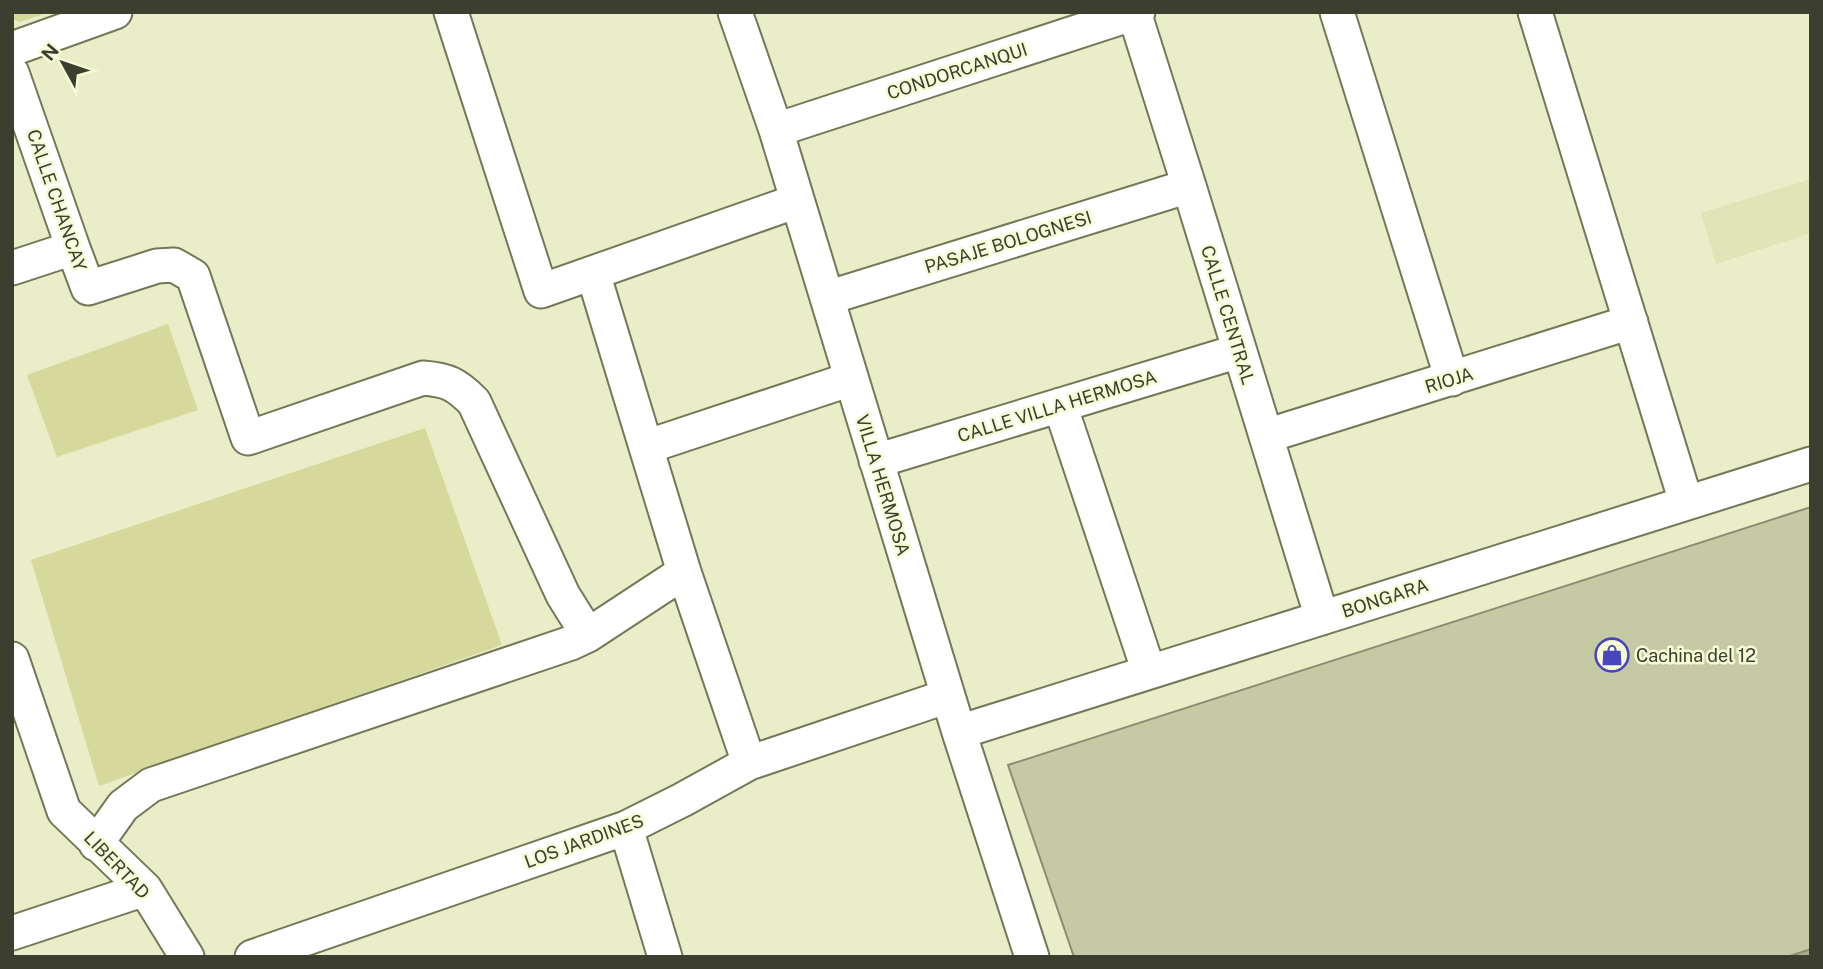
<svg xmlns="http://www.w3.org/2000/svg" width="1823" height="969" viewBox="0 0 1823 969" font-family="'Public Sans',sans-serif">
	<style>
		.built { fill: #e0e4b7 }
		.green { fill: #d5da9c }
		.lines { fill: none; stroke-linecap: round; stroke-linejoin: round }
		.street-casing { stroke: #757856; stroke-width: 37 }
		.street { stroke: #fff; stroke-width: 33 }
		.wall { fill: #a9ad8d }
		.building { fill: #c5c9a4; stroke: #8a8d73; stroke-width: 2 }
		.labels { text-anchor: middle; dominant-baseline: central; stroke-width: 5; stroke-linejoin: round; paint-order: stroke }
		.street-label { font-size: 18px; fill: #3c3e2f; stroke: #f7fbd5 }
		.poi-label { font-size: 18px; fill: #3c3e2f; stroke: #f7fbd5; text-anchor: start }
	</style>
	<rect width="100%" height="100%" fill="#e9edc8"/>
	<path class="built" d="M1811,179v54l-95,31 -15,-51z"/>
	<path class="green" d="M12,12h38l-30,10 -8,-3z
		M168,324l30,86 -141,47 -30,-82z
		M425,428l77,217 -403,141 -68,-226z"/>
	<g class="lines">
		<defs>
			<path id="street" d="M451,12l90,279 256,-90
				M735,12l41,118 183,602 73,225
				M1134,12l55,174 133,432
				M1337,12l115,367
				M1535,12l151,490
				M12,49l103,-37
				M12,73l61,175 15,40 69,-22 17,-1 19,11 55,162 175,-60c25,2 33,6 51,24l89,193 25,40
				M776,130l362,-118
				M12,268l61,-20
				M593,273l91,299 65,191
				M827,298l362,-112
				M1060,405l89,267
				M1266,436l365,-114
				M646,447l205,-68
				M876,461l363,-110
				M12,659l52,152 81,78 42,68
				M959,732l852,-268
				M626,828l39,129
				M96,844l27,-38 28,-21 420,-142 17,-8 96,-63
				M12,933l133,-44
				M252,957l374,-129 56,-28 67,-37 199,-67"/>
		</defs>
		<use href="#street" class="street-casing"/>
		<use href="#street" class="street"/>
	</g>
	<path class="wall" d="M1811,507v450h-737z"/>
	<path class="building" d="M1811,507v442l-24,8h-713l-66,-192z"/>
	<defs>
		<symbol id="shop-ring" viewBox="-11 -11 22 22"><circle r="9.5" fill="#f7fbd5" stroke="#4846bc" stroke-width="1.5"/><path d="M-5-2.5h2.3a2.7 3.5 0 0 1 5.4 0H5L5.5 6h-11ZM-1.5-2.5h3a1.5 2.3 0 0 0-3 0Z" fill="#4846bc"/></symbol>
	</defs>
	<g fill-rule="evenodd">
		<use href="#shop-ring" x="1593" y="636" width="38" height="38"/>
	</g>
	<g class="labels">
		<g class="street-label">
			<text transform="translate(957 71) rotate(-18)">CONDORCANQUI</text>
			<text transform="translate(57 200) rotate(71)">CALLE CHANCAY</text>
			<text transform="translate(1008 242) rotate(-17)">PASAJE BOLOGNESI</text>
			<text transform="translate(1228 315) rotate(73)">CALLE CENTRAL</text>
			<text transform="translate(1449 380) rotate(-17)">RIOJA</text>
			<text transform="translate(1057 406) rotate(-17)">CALLE VILLA HERMOSA</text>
			<text transform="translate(883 485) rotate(73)">VILLA HERMOSA</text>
			<text transform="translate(1385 598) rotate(-18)">BONGARA</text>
			<text transform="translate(584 841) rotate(-20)">LOS JARDINES</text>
			<text transform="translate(117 865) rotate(46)">LIBERTAD</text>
		</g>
		<g class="poi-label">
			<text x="1636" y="655">Cachina del 12</text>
		</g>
	</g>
	<rect width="1823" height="969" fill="none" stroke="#3c3e2f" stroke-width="28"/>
	<g transform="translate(63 63) rotate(310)" stroke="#f7fbd5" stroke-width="5" paint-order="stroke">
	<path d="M0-5L12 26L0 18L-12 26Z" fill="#3c3e2f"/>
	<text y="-10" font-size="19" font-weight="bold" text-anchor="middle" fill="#3c3e2f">N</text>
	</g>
</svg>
